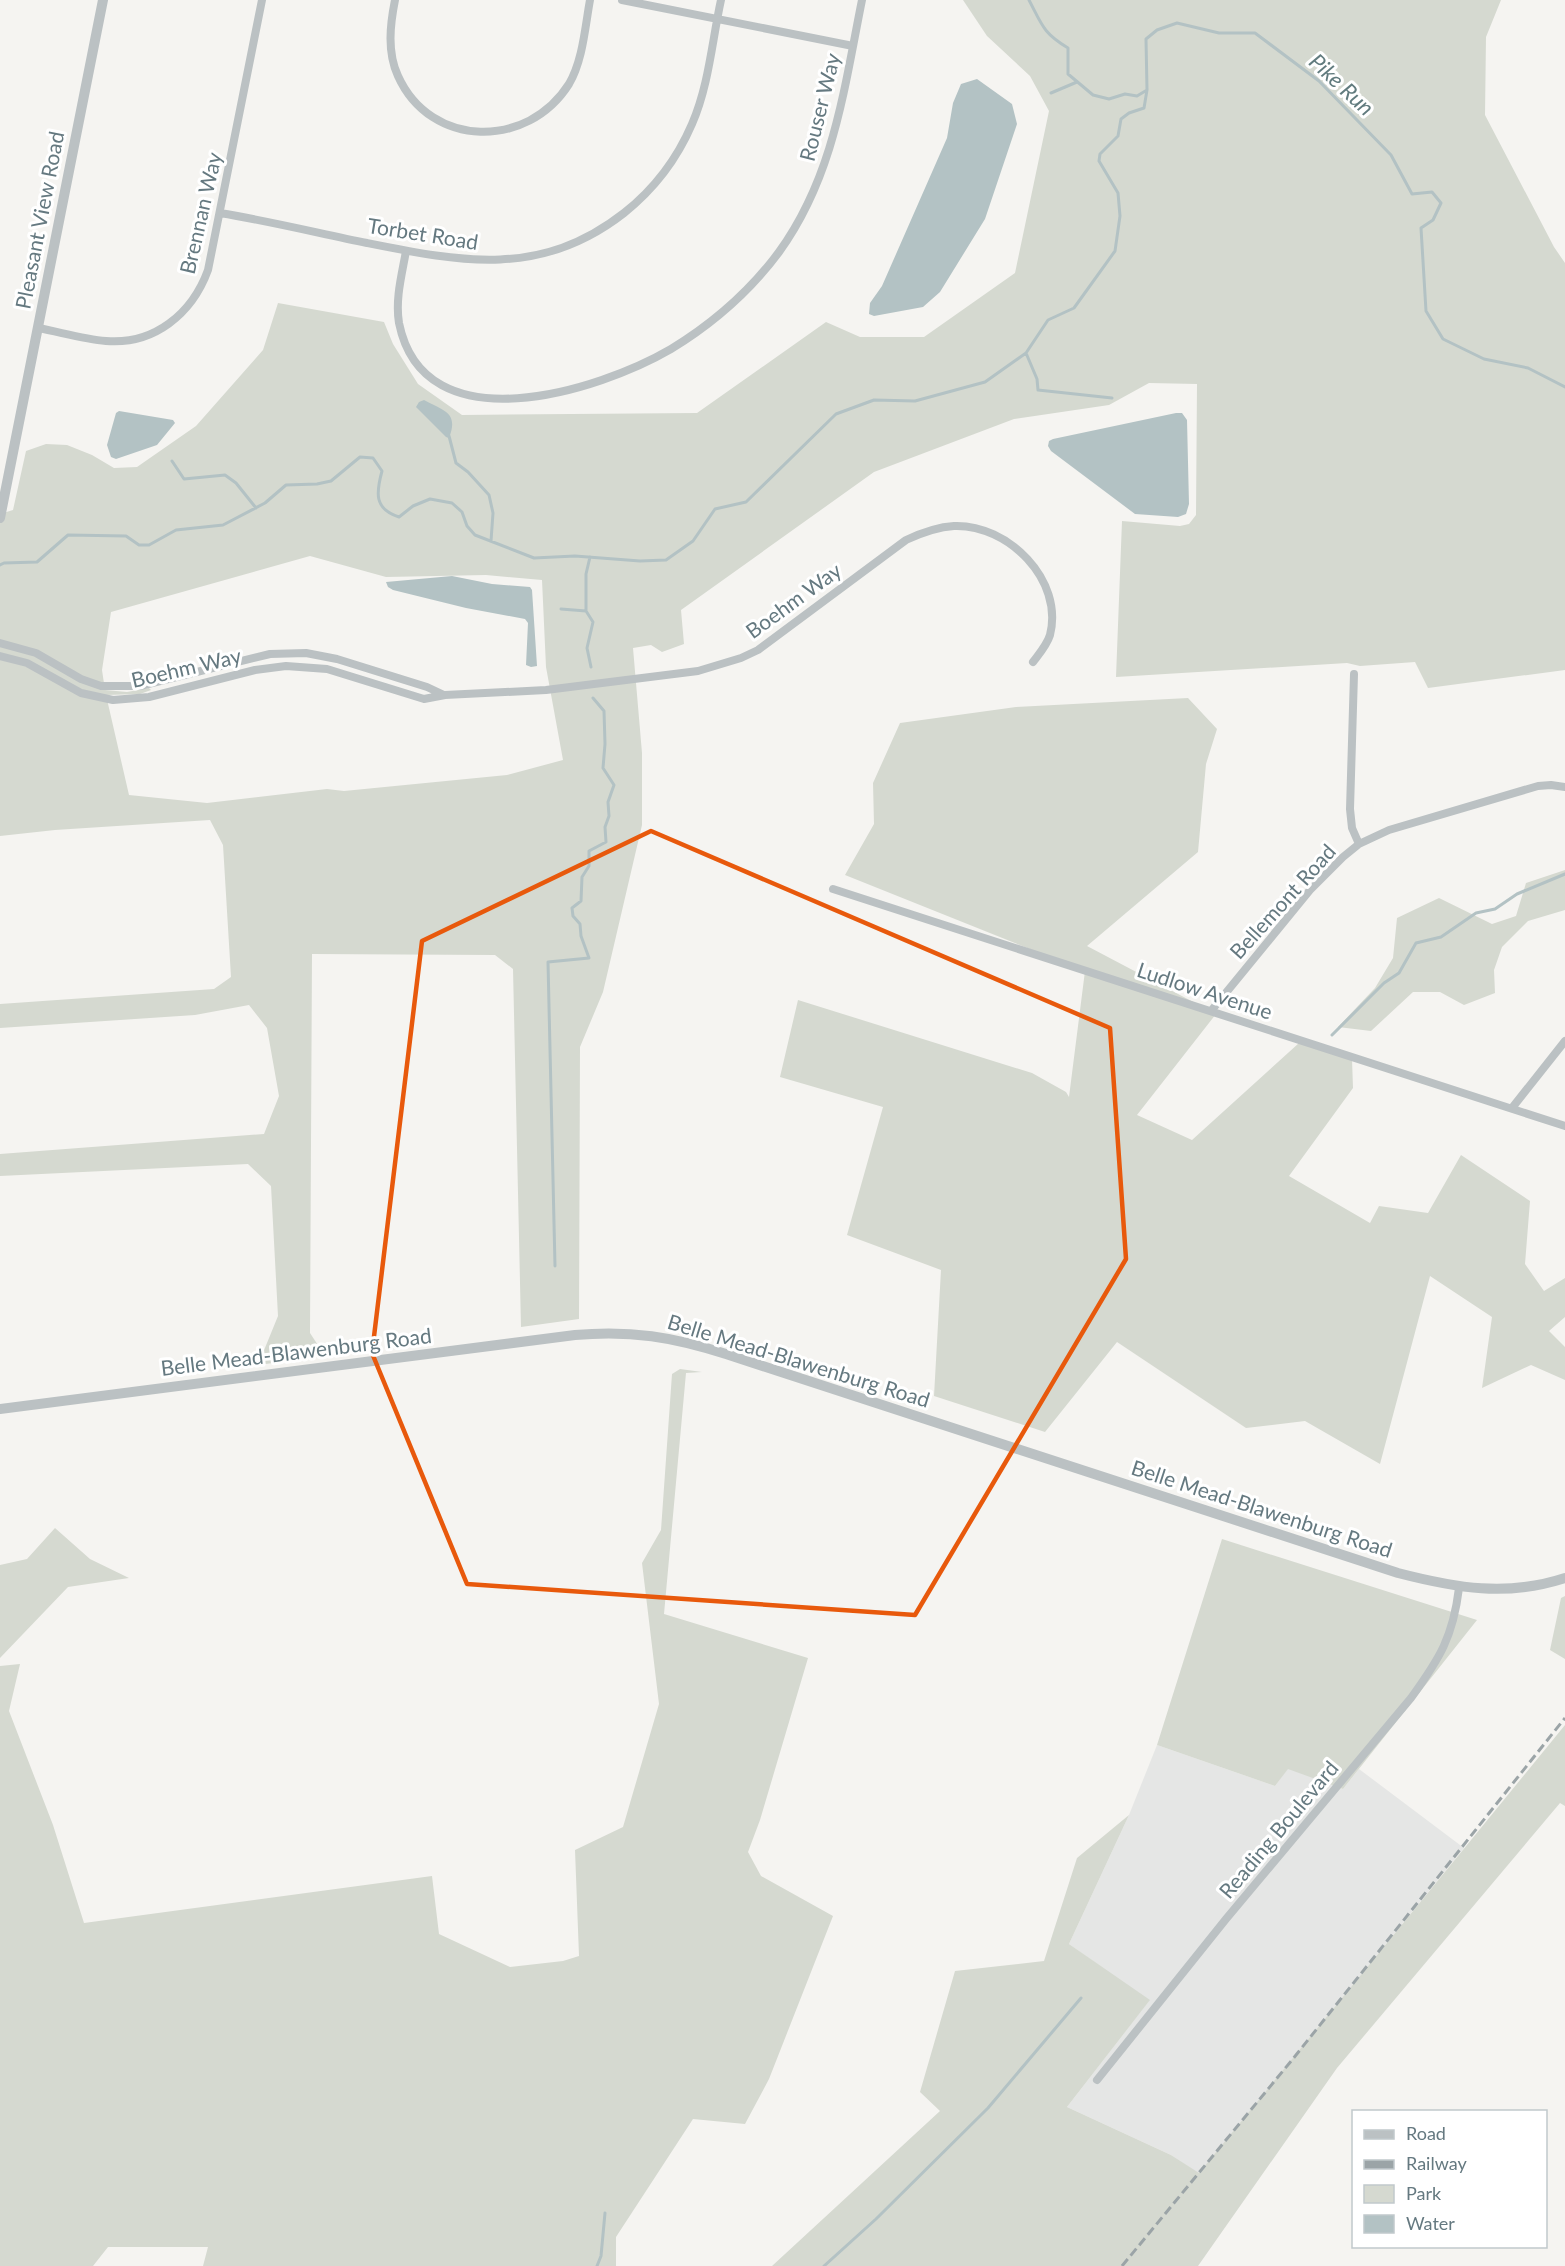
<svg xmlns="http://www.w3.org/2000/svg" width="1565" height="2266" viewBox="0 0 1565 2266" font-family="Lato,sans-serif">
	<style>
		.built { fill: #e5e6e5 }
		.green { fill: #d5d9d0; fill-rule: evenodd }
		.water { fill: #b3c2c4 }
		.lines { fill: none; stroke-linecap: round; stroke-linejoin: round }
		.stream { stroke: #b3c2c4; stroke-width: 3 }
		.minor { stroke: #bbc1c3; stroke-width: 8 }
		.tertiary { stroke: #bbc1c3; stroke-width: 10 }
		.rail { stroke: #9ba4a7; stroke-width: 3; stroke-dasharray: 9 4.5; stroke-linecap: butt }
		.marked { fill: none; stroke: #e8590c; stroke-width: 4.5; stroke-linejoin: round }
		.labels { text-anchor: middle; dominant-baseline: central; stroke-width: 6; stroke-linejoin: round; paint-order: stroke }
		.street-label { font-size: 21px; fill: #657980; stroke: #fff }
		.water-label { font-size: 22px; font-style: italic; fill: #617b7e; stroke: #fff }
	</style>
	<rect width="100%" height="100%" fill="#f5f4f1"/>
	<path class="built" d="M1157,1745l118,41 13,-18 55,21 16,-20 105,79 -265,326 -28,-19 -104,-48 82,-106 -80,-57 60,-129z"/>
	<path class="green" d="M963,0h538l-15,37 -1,78 69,132 11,16v407l-137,18 -13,-26 -55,4 -13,-3 -231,14 6,-156 58,5 9,-2 7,-9 1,-131 -48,-1 -40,22 -95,14 -140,53 -193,138 3,34 -22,8 -11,-7 -18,3 9,105v72l-39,167 -23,55 -1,272 -58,8 -8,-358 -18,-14 -183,-1 -2,379 15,23 -67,9 20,-49 -7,-130 -23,-22 -248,12v-22l264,-20 15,-38 -12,-68 -18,-23 -54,10 -195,13v-24l214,-15 17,-12 -8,-132 -13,-25 -155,10 -55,6v-322l13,-4 13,-59 20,-7 21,1 25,10 22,13 23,-1 59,-41 67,-76 15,-47 106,19 9,22 25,40 44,31 235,-2 129,-91 34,15h64l91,-64 34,-162 -19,-35 -43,-40zM310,556l76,21 100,-2 56,5 4,87 17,93 -56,15 -163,16 -17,-2 -120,14 -78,-8 -23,-100 34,-1 11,-4 -2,-2 -22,4 -22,-2 -3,-20 9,-58z
		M1188,698l29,31 -11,35 -8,88 -111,94 129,68 -79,101 55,25 107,-97 53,16 1,29 -64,88 81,47 9,-17 49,7 33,-58 69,46 -5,63 19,27 21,-13v39l-16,14 16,16v33l-34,-15 -49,23 10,-71 -62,-41 -50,188 -75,-43 -59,7 -129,-86 -72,90 -111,-36 7,-126 -94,-35 36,-128 -103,-30 18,-77 234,73 34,19 3,5 16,-126 -240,-96 29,-51 -1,-41 27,-60 116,-16z
		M1565,870v40l-37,11 -26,26 -8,23 1,23 -31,12 -24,-13h-27l-42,39 -33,-4 37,-39 18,-30 4,-40 42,-20 53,26 24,-8 10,-33z
		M680,1369l22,3 -16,1 -22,241 144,44 -48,162 -12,32 13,24 72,40 -64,163 -24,45 -52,-5 -77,118v29h-413l5,-19h-100l-15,19h-93v-600l20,-2 -11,47 44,114 31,98 348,-47 7,58 71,33 53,-6 16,-5 -4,-106 48,-23 36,-123 -17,-141 19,-33 11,-156z
		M55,1528l35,31 39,19 -61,9 -68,71v-93l27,-6z
		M1222,1539l255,81 -134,169 -55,-20 -13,17 -118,-41z
		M1565,1596v63l-15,-9 11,-52z
		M1565,1725v81l-5,-3 -223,265 -139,198h-426l168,-155 -20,-19 35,-121 89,-10 33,-103 52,-43 -60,129 81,56 -83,107 104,48 28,18z"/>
	<path class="water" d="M977,79l35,25 5,20 -32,95 -45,73 -17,15 -49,9 -5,-2 1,-11 12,-17 65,-148 6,-35 8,-19z
		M424,400c20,11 35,12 25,38l-3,-1 -30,-30 3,-5z
		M119,411l54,9 2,3 -18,22 -41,14 -5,-2 -4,-12 9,-32z
		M1176,413h6l5,7 2,84 -3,10 -8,3 -43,-3 -84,-63 -3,-5 1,-5 4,-2z
		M452,576l40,8 38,3 2,3 5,76 -6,1 -5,-2 2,-42 -3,-4 -59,-11 -73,-18 -5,-3 -2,-5z"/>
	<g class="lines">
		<path class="stream" d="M1029,0c13,25 14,33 39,48v26l25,21 16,4 16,-5 12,2 10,-6 -1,-51 11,-9 20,-7 42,10h36l64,48 72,74 21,39 20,-2 9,11 -8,17 -12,8 5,83 17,28 41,20 44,9 37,19
			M1051,93l26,-11
			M1026,353l11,26 1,11 74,8
			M449,436l7,27 12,9 21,23 4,18 -2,28
			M172,461l12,18 41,-4 11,8 20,25
			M590,557l-4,17v37l7,11 -6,26 4,19
			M0,565l4,-2 33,-1 31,-27 58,1 13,9h10l27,-15 47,-5 42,-22 21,-18 31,-1 14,-3 29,-24 13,1 9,13c-6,22 -8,38 17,46l14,-11 17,-7 22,4 10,9 5,14 8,9 59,23 41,-2 65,5 26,-1 27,-19 22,-32 31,-7 90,-88 38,-14 41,1 70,-19 41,-29 22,-33 26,-12 41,-57 5,-35 -2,-23 -19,-32 1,-7 18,-18 3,-17 8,-6 15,-5 3,-18
			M561,609l25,2
			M1332,1035l52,-52 15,-10 17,-30 25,-6 35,-24 19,-4 22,-15 48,-20
			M555,1266l-7,-304 41,-4 -8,-22 -1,-12 -7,-8 -1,-8 9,-7 1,-24 7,-11v-15l17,-9 -1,-15 4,-11 -1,-14 6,-17 -11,-17 2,-24 -1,-33 -11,-13
			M597,2266l4,-10 4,-43
			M824,2266l52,-47 112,-111 93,-110"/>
		<path class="minor" d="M395,0c-5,25 -8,52 3,76 33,73 130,73 171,8 14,-24 16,-57 21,-84
			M622,0l231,46
			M220,213c49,8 98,20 147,30 95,19 174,35 257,-30 29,-23 53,-54 68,-89 17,-39 20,-83 29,-124
			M406,251c-4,23 -11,48 -7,72 25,124 200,68 272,26 41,-25 79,-58 108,-97 55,-76 65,-163 83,-252
			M38,328c22,4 45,11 68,13 48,4 86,-27 102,-71l54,-270
			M0,643l36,10 45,26 20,7h39l130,-32 36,-1 31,6 90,28 17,8
			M0,656l27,7 54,30 32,7 36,-3 106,-27 31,-4 41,3 97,30 21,-4 101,-5 152,-19 43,-13 17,-8 148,-110c15,-7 31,-13 48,-14 54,-2 110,54 96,109 -3,10 -11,19 -17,27
			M1354,674l-4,135 2,19 7,16
			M833,889l732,237
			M1211,1011l99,-121 33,-33 16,-13 30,-14 149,-44 13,-1 14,2
			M1512,1108l53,-67
			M1097,2080l129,-161 185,-221c29,-40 42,-61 48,-110"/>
		<path class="tertiary" d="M0,518l103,-518
			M0,1409l575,-74c56,-5 98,2 151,19l672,219c58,15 109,24 167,5"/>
		<path class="rail" d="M1122,2266l170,-206 273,-342"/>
	</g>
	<path class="marked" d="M651,831l459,197 16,231 -211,356 -448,-31 -95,-231 50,-412z"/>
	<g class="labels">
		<g class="street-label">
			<text transform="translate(819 107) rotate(-76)">Rouser Way</text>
			<text transform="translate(200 213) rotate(-77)">Brennan Way</text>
			<text transform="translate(39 220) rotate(-79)">Pleasant View Road</text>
			<text transform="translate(423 233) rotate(9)">Torbet Road</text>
			<text transform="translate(793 600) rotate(-36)">Boehm Way</text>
			<text transform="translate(186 667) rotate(-13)">Boehm Way</text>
			<text transform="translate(1282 901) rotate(-48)">Bellemont Road</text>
			<text transform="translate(1205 990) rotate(18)">Ludlow Avenue</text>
			<text transform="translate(296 1351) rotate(-7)">Belle Mead-Blawenburg Road</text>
			<text transform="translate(799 1360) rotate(17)">Belle Mead-Blawenburg Road</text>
			<text transform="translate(1262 1508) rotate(18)">Belle Mead-Blawenburg Road</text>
			<text transform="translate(1278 1829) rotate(-50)">Reading Boulevard</text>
		</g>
		<g class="water-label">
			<text transform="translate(1342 84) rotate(43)">Pike Run</text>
		</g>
	</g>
	<rect x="1352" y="2110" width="195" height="138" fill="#ffffff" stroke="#c1c9cc" stroke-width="1.5"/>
	<rect x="1364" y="2130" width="30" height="9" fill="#bbc1c3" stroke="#c1c9cc" stroke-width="1.5"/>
	<text x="1406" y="2140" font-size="18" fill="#657980">Road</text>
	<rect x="1364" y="2160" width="30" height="9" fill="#9ba4a7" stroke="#c1c9cc" stroke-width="1.5"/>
	<text x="1406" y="2170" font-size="18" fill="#657980">Railway</text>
	<rect x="1364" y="2185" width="30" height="18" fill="#d5d9d0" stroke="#c1c9cc" stroke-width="1.5"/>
	<text x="1406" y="2200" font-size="18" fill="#657980">Park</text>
	<rect x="1364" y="2215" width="30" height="18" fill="#b3c2c4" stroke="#c1c9cc" stroke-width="1.5"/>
	<text x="1406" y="2230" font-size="18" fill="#657980">Water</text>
</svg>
